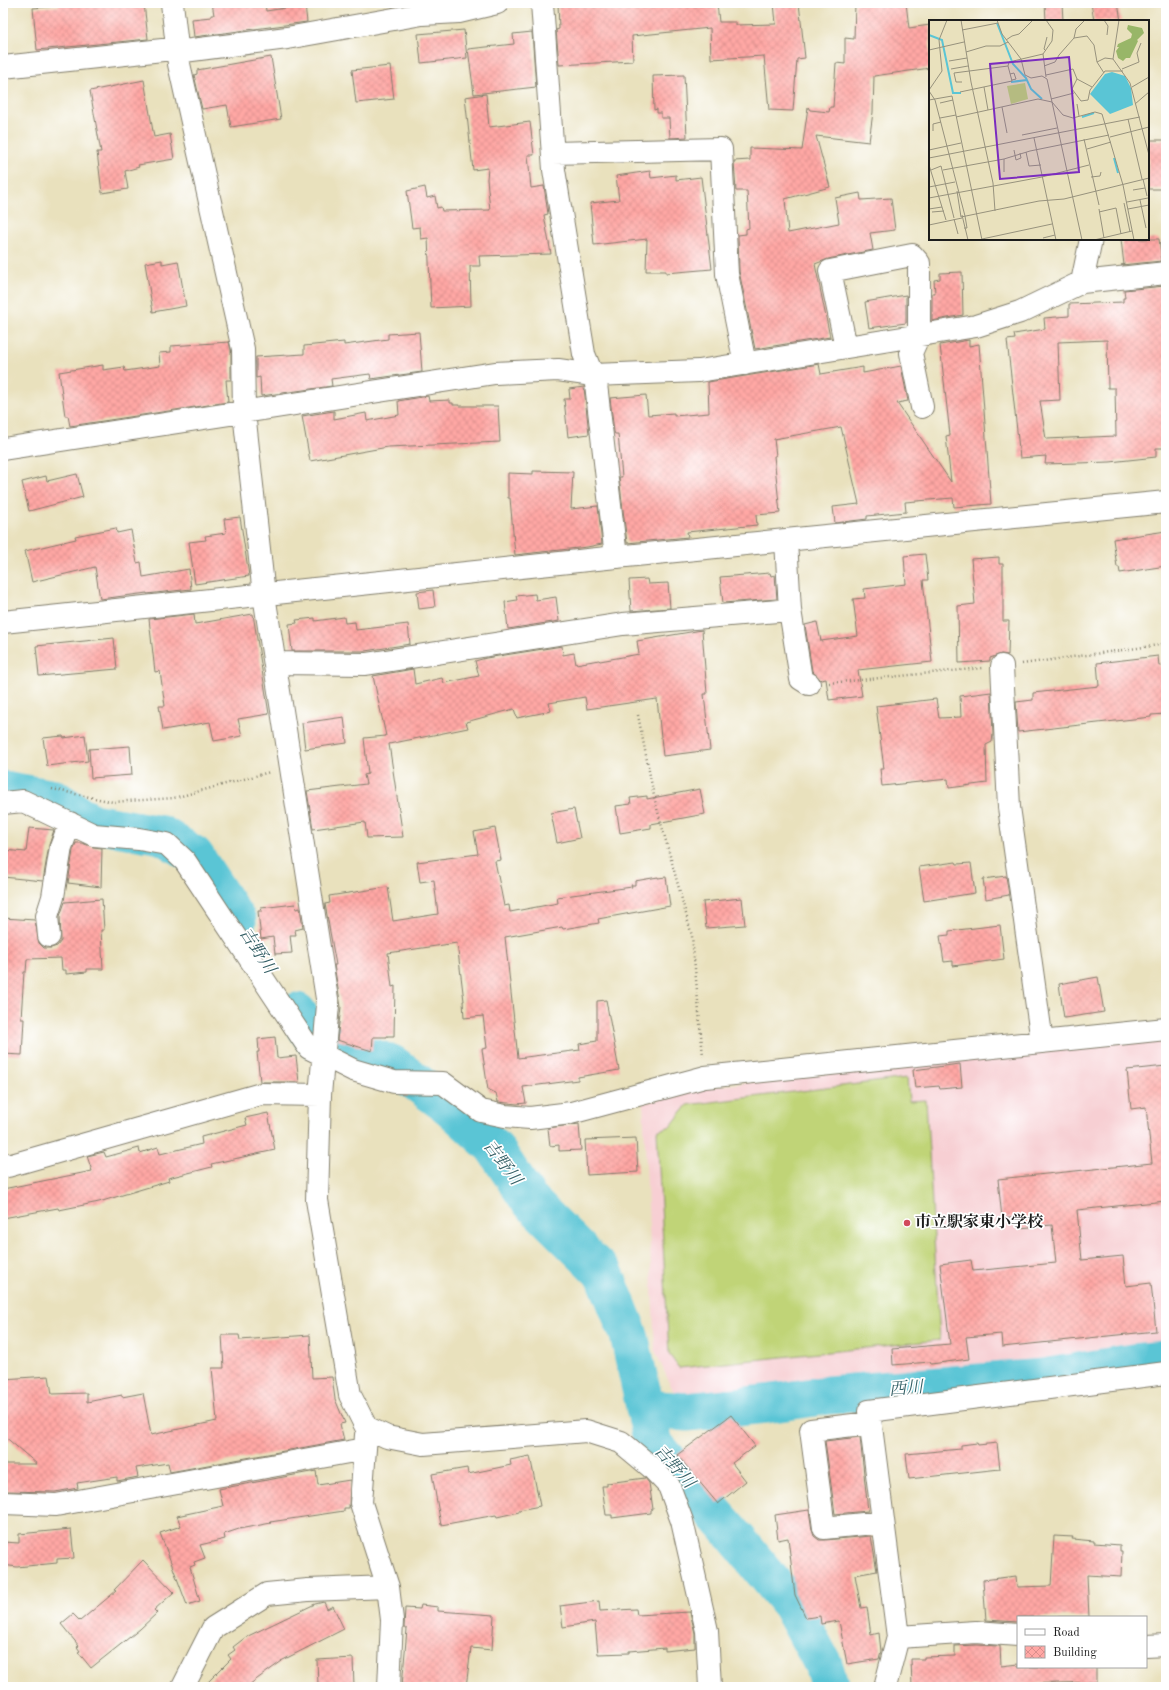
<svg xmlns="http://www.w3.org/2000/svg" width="1169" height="1690" viewBox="0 0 1169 1690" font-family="'Old Standard TT','Noto Serif JP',serif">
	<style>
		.built { fill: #f7cfd3 }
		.pitch { fill: #c0d477; stroke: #6e784a }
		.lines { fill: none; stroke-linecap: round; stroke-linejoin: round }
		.river { stroke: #5ac5d5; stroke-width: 39 }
		.building { fill: url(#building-cross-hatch); fill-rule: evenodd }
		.minor-casing { stroke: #827e6c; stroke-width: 24 }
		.tertiary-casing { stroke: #827e6c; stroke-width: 24 }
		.path { stroke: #827e6c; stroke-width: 2.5; stroke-dasharray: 1 3; stroke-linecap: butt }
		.minor { stroke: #fff; stroke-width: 22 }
		.tertiary { stroke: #fff; stroke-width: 22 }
		.poi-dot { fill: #d1495b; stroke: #fff; stroke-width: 1.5 }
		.labels { text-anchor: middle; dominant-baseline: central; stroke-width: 3.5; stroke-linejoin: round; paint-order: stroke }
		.poi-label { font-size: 16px; font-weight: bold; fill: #1c1c1c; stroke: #fff; text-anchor: start }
		.water-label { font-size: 17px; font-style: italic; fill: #356066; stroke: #fff }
		.inset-river { fill: none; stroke: #5ac5d5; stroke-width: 2 }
		.inset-road { fill: none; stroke: #97927d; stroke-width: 1 }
		.view { fill: #7b2cbf; fill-opacity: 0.15; stroke: #7b2cbf; stroke-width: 2 }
		.inset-edge { fill: none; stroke: #1c1c1c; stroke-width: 2 }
	</style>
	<defs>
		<pattern id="building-cross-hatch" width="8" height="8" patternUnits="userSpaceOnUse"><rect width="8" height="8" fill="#ffa7a4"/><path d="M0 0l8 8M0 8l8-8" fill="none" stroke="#da8f8d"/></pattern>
	</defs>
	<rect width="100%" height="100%" fill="#fff"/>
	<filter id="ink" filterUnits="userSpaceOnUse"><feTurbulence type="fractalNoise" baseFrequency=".025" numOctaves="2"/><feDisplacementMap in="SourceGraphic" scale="8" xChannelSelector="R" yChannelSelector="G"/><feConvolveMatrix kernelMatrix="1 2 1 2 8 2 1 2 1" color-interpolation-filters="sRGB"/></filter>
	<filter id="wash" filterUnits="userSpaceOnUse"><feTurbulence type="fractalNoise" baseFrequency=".012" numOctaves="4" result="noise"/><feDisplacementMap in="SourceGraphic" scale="16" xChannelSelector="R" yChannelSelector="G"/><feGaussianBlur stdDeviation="0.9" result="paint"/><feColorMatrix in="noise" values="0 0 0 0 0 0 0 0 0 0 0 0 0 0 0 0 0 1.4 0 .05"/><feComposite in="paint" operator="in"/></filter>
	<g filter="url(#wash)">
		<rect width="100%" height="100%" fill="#e9e1bd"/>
		<path class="built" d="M1166,1035v309l-357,47 -132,8 -22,-48 -12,-248 67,-16z"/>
		<path class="pitch" d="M907,1078l2,23 17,-1 14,240 -261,28 -10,-14 -12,-223 14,-5 16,-21z"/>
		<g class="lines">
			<path class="river" d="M3,790l52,9 37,24 70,12 32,20 43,66
				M297,1012l17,27 78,25 58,43 43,39 36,54 76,75 24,60 24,108 80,91 58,71 32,59 7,23
				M645,1409l42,3 79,-8 62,-9 215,-17 90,-15 33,-3"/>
		</g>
		<g id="blocks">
			<path class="building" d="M59,3h85l4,36 -111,11 -4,-42 26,-2z
				M212,3h53l1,8 39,-6 2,17 -113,15 -2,-18 19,-2v-2h3z
				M558,3h159l2,19h17v3l40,-1 -2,-21h25l6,55 -8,1 -4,52 -24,-1 -5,-54 -53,3 -1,-31 -78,8 1,25 -74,4 -3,-35 3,-1z
				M855,3h51l3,25 21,-3v43l-56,8 -1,36 -4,30 -53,-6 14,51 -45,12 3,34 51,-10 -4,-25 25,-5 1,7 30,-2 4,32 -25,3 3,17 -45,9 -13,5 15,73 -75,12 -16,-78 -1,-36 8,-1v-5l3,-1 -2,-37h-11l-2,-30 16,-1v-12l52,2 6,-43 2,3 19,2 1,-5h3l3,-44 9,1v-26l9,1z
				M1045,3h17l1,18h-17z
				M1091,3h27l3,18h-27z
				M464,30l3,28 -46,5 -3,-29z
				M532,32l4,55 -62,7 -6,-45 46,-5 -1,-10z
				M271,57l10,62 -50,8 -4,-22 -25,4 -8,-34 3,-1v-4z
				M390,66l4,33 -38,4 -4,-33z
				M684,75l3,62 -17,1 -1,-20h-8v-5h-4v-4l-3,1 -1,-34z
				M144,80l10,57 16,-3 4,25 -36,6 1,2 -14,4 3,18 -26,4 -5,-41h4l-11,-61z
				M486,94l3,33 41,-5 4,33h-6l3,33 13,-2 4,28 -4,1 7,39 -72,2 1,10h-10l1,40 -40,2 -3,-70 -7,1 -1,-12 -8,1 -5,-37 18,-4 2,11 8,-2 2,12 4,-1 1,4 48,-1 -3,-31 1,-11 -15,2 -8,-73z
				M1148,140h17l1,49h-18z
				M650,171l1,7 25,-3v5l25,-3 11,92 -46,4v-2h-20l1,-32 -53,6 -4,-42 29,-3 -3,-24z
				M1121,239h38l3,22 -41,4h3z
				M162,260v4l16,-3 8,45 -33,6 -8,-49z
				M962,272l1,43 -31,6v-28h3l-1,-13 6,-1v-6z
				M1165,286l1,10v152h-10v9l-46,5 -65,2 1,-8 -26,2 -13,-118 8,-1 -1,-5 31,-5 -1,-11 25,-2v-12l54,-2v-4h2l-1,-8zM1107,340l1,48h7l1,48 -70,3 -6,-38 20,-1 -2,-58z
				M906,295v28l-37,5 -4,-26z
				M419,332l3,40 -51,7 -1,-5 -39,5 1,7 -71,10 -1,-19 -4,1v-21l48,-3v-8l40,-4v3l44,-6v-5z
				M969,340v6l10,-2 12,160 -37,3 -1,-9 -48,4 1,10 -39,4v3l-32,4 -2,-16 26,-3 -18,-77 -67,12 2,17h-2l6,57 -24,2 1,10 -70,7 1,5 -61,6 -8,-66h3l-4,-43h-3l-1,-2 -4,-34 36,-3 2,20 26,-2v3l35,-3 -1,-31 111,-18 2,10 42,-7v6l38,-7 7,35 -11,2 54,79 -5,-46 4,-1 -10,-90z
				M229,342l2,8v30h-5l2,22 -158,24 -2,-10h-3l-6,-44 44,-7v5l21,-3 1,4 35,-5 -1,-13 12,-1v-6z
				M584,387l5,47 -21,3 -4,-38h6l-1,-10z
				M428,396l1,5 21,-1v3h3v2h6v1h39l2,36 -112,5 -78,14 -8,-45 32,-5v8l32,-6 1,8 32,-6 -1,-14z
				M533,471l40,1 -2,37 27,-3 4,38 -15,3 -72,8 -5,-57h-2v-25l25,1z
				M77,474l6,23 -54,14 -7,-29 24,-6 1,5z
				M240,517l9,59 -54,8 -6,-42 17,-2 -1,-4 21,-3 -2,-14z
				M116,528l1,5 14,-3 6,33 4,-1 2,15 46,-8 2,20 -44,5v-1l-47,6 -5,-32 -63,15 -7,-31 51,-12 -1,-3z
				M1166,531v35l-46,7 -1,-6h-2l-4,-28z
				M925,554l3,26h-5l9,82 -74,8 4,26 -33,4 -3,-21 -5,1 -9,-9 -7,-46 12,-3 4,19 37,-5 -5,-37 12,-1 -1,-9 42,-5 -2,-28z
				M999,557v7h4v57h6l-1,34 -7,-1 -11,4v3l-31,2 -1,-57 17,-2 -4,-45z
				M770,573l1,3 4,-1 2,24 -54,4 -3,-26z
				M647,579l1,5 20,-1 2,25 -39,3 -2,-31z
				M433,590l2,17 -16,2 -2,-17z
				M535,594l1,6 20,-3 3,24 -51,8 -3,-27 12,-2 -1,-4z
				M194,614l1,10 58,-10 16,100 -31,5 4,17 -28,5 -4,-19 -47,8 -4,-24h6l-5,-35 -5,1 -6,-53z
				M344,617l1,6 10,-1 1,8 52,-6 2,20 -45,7h-73l-3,-27 8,-1 -1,-3 19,-2v3z
				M702,630l5,64h-3l6,56 -47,6 -6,-57 -70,10 -2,-12 -36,6 2,8 -34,7 -3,-9 -48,13 2,6 -79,16 14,93 -36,1 -2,-16 -52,7 -6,-38 59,-7 -2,-9 4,-1 -4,-36 22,-2 -13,-60 40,-7 2,15 27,-6 2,5 35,-7 -4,-15 11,-3 76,-12 1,9 11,-2 2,11 23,-4 1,1 39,-7 -2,-13z
				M114,638l3,31 -78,7 -3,-30z
				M1158,656l1,10 7,-1v49l-15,1v2l-133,15 -2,-30 17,-2v-7l66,-7 -2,-23z
				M991,692l2,42 -1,8 -6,3 1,38 -38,5 -1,-9 -66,7 -2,-17h4l-8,-63 60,-7 3,19 22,-1 -1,-21z
				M344,717l3,26 -42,6 -3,-26z
				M85,735l3,26 -41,5 -4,-28 20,-2 1,2z
				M130,746l2,29 -41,3 -2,-29z
				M700,789l5,25 -54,10v4l-31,5 -4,-27 15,-2 -1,-6 17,-2v3z
				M574,809l6,29 -23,5 -6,-30z
				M29,828l25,2 -5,15 -6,36 -40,-4v-27l23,2z
				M495,828l6,32 -6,1 9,45 5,-1 1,7 48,-9 -1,-6 75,-10 -1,-2h4v-4l23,-4v1l8,-1 4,29 -72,13 1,4 -36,6 -1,-2 -57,10 13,121 62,-8 -1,-6 18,-3v-40l9,-1 13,70 -41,7v3l-55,7 3,16 -9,1 -19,-2 -2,-9 -8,-3 -6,-41 5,-1 -4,-32 -19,2 -1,-17h1l-7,-58 -69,10 4,34 3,-1 -1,50h-7v1h-14l-1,14 -35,-11 4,-33 -7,-42h2l-11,-61 5,-1 -1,-7 59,-9 5,34 45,-7 -4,-34 -14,2 -3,-20 61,-8 -4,-22z
				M76,843h6l11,4 9,1 -1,39 -33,-4 5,-33z
				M956,862l1,2 14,-1 4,30 -51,8 -5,-34z
				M1006,876l3,19 -23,4 -3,-20z
				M742,898l3,27 -39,3 -3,-26z
				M102,899l2,31h-3l2,39h-16v3l-21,2v-4h-4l-1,-12 -34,1 -1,13h-2l-3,47h3l-2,36 -19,-1v-136l32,2 4,23 5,5h7l6,-2 4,-5 -1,-25 5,-14z
				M295,904l1,5 4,-1 3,20 -8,2 1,5h-6l2,18 -17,1 -2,-17 -12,2 -3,-28h4l-1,-3z
				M1000,925l4,34 -51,7v-5l-9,1 -4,-26 9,-1v-4z
				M1098,977l6,35 -40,6 -5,-34z
				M275,1037l2,21 19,-2 3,26h-39l-3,-30h2l-1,-13z
				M960,1064l2,23 -22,2 -1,-3 -24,2 -2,-18z
				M1166,1066v135l-89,9 5,50 41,-4 3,30 25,-3 5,48 -154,16 -1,-13 -35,3 3,22 -38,5 -1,-2 -37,3 -1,-16 58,-5 -10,-80 31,-4 2,11 83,-8 -4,-38 -33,3 -1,-12 -16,2 -4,-39 154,-16 -6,-56 -15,2 -4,-39z
				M268,1113l7,37 -64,14 1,3 -44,11 1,3 -70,21 -40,8 -1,-2 -55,10v-29l89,-18 -5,-15 17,-4 2,5 33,-9 1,5 18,-6 2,7 42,-10 -1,-7 46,-12 -2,-7z
				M579,1124l2,26 -22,1v-6l-9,1 -2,-18z
				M636,1138l2,34 -51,3 -2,-35z
				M222,1335h17l1,5 70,-5 2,43 20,-1 3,22 10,24 -5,1 4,16 -174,32 -2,-9 -32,5 2,9 -21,4v-4l-40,6 1,5 -23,4 -52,-1v-27h34l-34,-29v-56l46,-3 3,18 35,-1v9l35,-7v2l21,-4 8,42 66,-14 -5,-53h12z
				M731,1415l24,31 -23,17 14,18 -28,23 -41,-49z
				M860,1437l8,74 -33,3 -10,-73z
				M977,1443l1,2 19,-2 3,26 -91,10 -3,-25 55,-5v-4z
				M530,1456l10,50 -21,4v2l-22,5 -1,-2 -55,10 -9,-51 35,-6 1,6 43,-9 -1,-5z
				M316,1471l2,14 32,-5 -1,28h-5v3l-74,11 1,1 -32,6 -15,5 1,5 -25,6 5,13 -11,4 1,3 -5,2 10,34 -13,4 -27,-72 21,-7 -4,-10 46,-10 -4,-17z
				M645,1478l4,5 4,26 -2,1v3l-39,5v-3h-6l-4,-29h5v-3z
				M809,1510l3,20 2,6 5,4h6l46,-4 6,35 -22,4 6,33 6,-1 4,28 8,-2 2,18 -2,8 -32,5 -8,-43 -18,3 -1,-8 -14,2 -11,-23 -7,-57 -10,2 -3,-25z
				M71,1529l3,29 -17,1v4l-40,4 -14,-2v-23l16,1v-9z
				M1054,1536l19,1 -1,2 22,2v2l26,2v6h2l-1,26 -34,-2 2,42h-71v5l-32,-2 -3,-40 33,-4 1,11 34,-1z
				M143,1560l31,32 -20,18 3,3 -17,16 -49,39 -13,-16 2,-1 -3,-4 2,-1 -18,-22 12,-10 7,7 36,-30 -2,-1z
				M599,1601l1,10 36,-2 1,6 53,-3 5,21v15l-21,2 -9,1v-3l-36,3v2l-31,1 -3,-32 -32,5 -3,-21z
				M324,1602l3,7 6,-3 11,23 -63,32h1l-36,26h-43l28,-28 -3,-4 7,-5 -2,-3 13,-10 69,-33z
				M421,1605l17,2v4l56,4 -2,35 -21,-2 -5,39 -64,-1 5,-57 -3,-1 1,-20 15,1z
				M976,1645l24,1 1,20 17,-2v3h78v15l-75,2v2l-14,1h-95l-1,-28h13v-2l31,-1v-10z
				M353,1658l1,29h-29v-2h-7l-1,-25z"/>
		</g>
	</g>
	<g filter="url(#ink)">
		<use href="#blocks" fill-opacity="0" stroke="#827e6c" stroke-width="1"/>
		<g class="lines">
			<defs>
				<path id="minor" d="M172,3l7,61 64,285 1,63 20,183 64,410 -8,90 -3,105 33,195 16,32 21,10 36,7 163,-13 35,11 30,25 18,19 13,35 25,110 3,56
					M542,3l12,167 30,184 12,30 20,173
					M3,67l169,-18 12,2 103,-13 135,-24 37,-2 38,-9
					M553,153l168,-4 6,125 18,90
					M1082,282l9,-43
					M846,347l-16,-76 82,-16 7,8v72l-8,18 11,54
					M3,449l492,-76 63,-3 35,5 106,-4 277,-45 44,-14 62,-30 84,-9
					M786,541l4,69 11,69 8,5
					M275,663l91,1 257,-40 167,-14
					M1002,666l7,141 33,235
					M3,803l20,-2 71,34 45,4 28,5 18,17 124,187 44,22 41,12 49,1 38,28 24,5 25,2 41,-5 134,-36 461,-48
					M49,936l-2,-20 6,-19 8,-50 9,-24
					M3,1163l5,3 253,-72 59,1
					M870,1423l-59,7 13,98 59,-6
					M366,1435l-5,68 27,84 4,33 -3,67
					M3,1503l53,2 309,-56
					M898,1637l-29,-226 297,-38
					M1146,1646l20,-1
					M183,1687l30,-59 54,-34 41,-4 80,-3
					M885,1687l13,-50 78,-5 42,3"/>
				<path id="tertiary" d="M3,622l613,-65 550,-55"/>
			</defs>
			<use href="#minor" class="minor-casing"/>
			<use href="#tertiary" class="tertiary-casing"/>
			<path class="path" d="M1022,664l144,-20
				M829,683l153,-15
				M638,715l17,86 37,135 11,120
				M52,789l61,13 61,-4 96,-26"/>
			<use href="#minor" class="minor"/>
			<use href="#tertiary" class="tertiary"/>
		</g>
	</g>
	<circle class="poi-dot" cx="907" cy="1223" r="4"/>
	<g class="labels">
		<g class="poi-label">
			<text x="915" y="1223">市立駅家東小学校</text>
		</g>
		<g class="water-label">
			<text transform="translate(257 951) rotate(57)">吉野川</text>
			<text transform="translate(502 1163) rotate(53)">吉野川</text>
			<text transform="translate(906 1389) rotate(-5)">西川</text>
			<text transform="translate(674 1467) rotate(49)">吉野川</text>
		</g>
	</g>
	<g transform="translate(929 20)">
		<rect width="220" height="220" fill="#e9e1bd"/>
		<path d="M199,5l14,3 2,5 -7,7 1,1 -8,17h-4l-3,3 -5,-3 -2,-7 3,-4h-2l1,-3 13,-6 1,-4 -5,-5z" fill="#98b668"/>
		<path d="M96,63l3,16 -17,5 -4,-18z" fill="#c0d477"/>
		<path d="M183,52l13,4 6,12 2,17 -23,9 -20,-20 15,-20z" fill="#5ac5d5"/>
		<path class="inset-river" d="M68,3l16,41 13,14 5,11 11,10M0,15l13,5 11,53h8M82,62l16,-2M153,97l12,-4M185,138l4,15"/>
		<path class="inset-road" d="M32,0l10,62 22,101 2,28M68,0l5,14 19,25 4,16 6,3 11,-2 5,3 35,161M117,0l7,10 -1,11 -9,13 3,23M175,0l4,6 -1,9M190,0l-6,39 17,24 19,72M33,10l36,-7M145,18l13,-2 7,9 3,17 8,-4 8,1M77,20l6,-4 7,-2 14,-14M0,30l35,-8M117,31l-2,-2 3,-12M37,32l20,-6h14l8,-4M20,41l18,-3M168,42l7,11M115,46l11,-4 4,-7 15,-17 2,-9 9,-9M22,49l17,-3M193,49l17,-7 -2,-9 4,-10M81,54l4,-1 2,6 -4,1M117,55l27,-6 4,10 15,8M148,59l-5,10 9,12 7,-1 2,-10 15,-19h18M33,62h-6l-2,-9 54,-7 1,-4 34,-8M55,67l4,23M203,67l17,-10M0,70l13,-19 -3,-31 8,-20M0,71l6,9 30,116M31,72l52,-11 -4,-15M122,79l23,-6M0,80l23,-4 30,144M11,83l13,-3M148,84l2,12M206,84l14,-12M73,87l5,26M27,97l82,-18 14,3 11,13 10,3 22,-6 7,2 21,71 11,55M11,98l16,-3M199,99l14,60M4,111v-7l8,-2M93,115l35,-7M181,117l39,-10M105,118l22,102M155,119l15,66M158,129l24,-7M0,130l32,-7M85,130l2,10 5,-2 -1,-5M97,132l3,14 12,-1M0,138l211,-41M75,139v13M0,145l17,55M2,150l10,-4 13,52M14,150l61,-11 26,-8 79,-16M162,157l9,-1 1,-4M214,159l4,17M0,167l26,-5M204,170l12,-2M28,171l4,26 78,-16 25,-2 85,-21M0,178l113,-21 47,-12M211,180l6,28M198,182l21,-4M195,183l6,29M0,189l13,-2M170,189l5,29M199,189l21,-4M3,192l12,-1M170,192l17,-4 5,26M33,195l6,25M25,199l4,15M0,205l33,-7M35,208h3l-2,-12M114,218l12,-3M53,219l70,-15M165,220l38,-9"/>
		<path class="view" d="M140,37l10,115 -79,7 -10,-115z"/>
		<rect width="220" height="220" class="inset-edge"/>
	</g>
	<rect width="1169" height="1690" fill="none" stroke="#fff" stroke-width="16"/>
	<rect x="1017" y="1616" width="130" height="52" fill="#ffffff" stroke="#a4a4a4"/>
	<rect x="1025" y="1629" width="20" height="6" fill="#ffffff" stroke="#a4a4a4"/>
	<text x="1053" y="1636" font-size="12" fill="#1c1c1c">Road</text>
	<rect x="1025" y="1646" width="20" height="12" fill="url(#building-cross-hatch)" stroke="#a4a4a4"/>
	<text x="1053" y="1656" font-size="12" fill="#1c1c1c">Building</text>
</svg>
